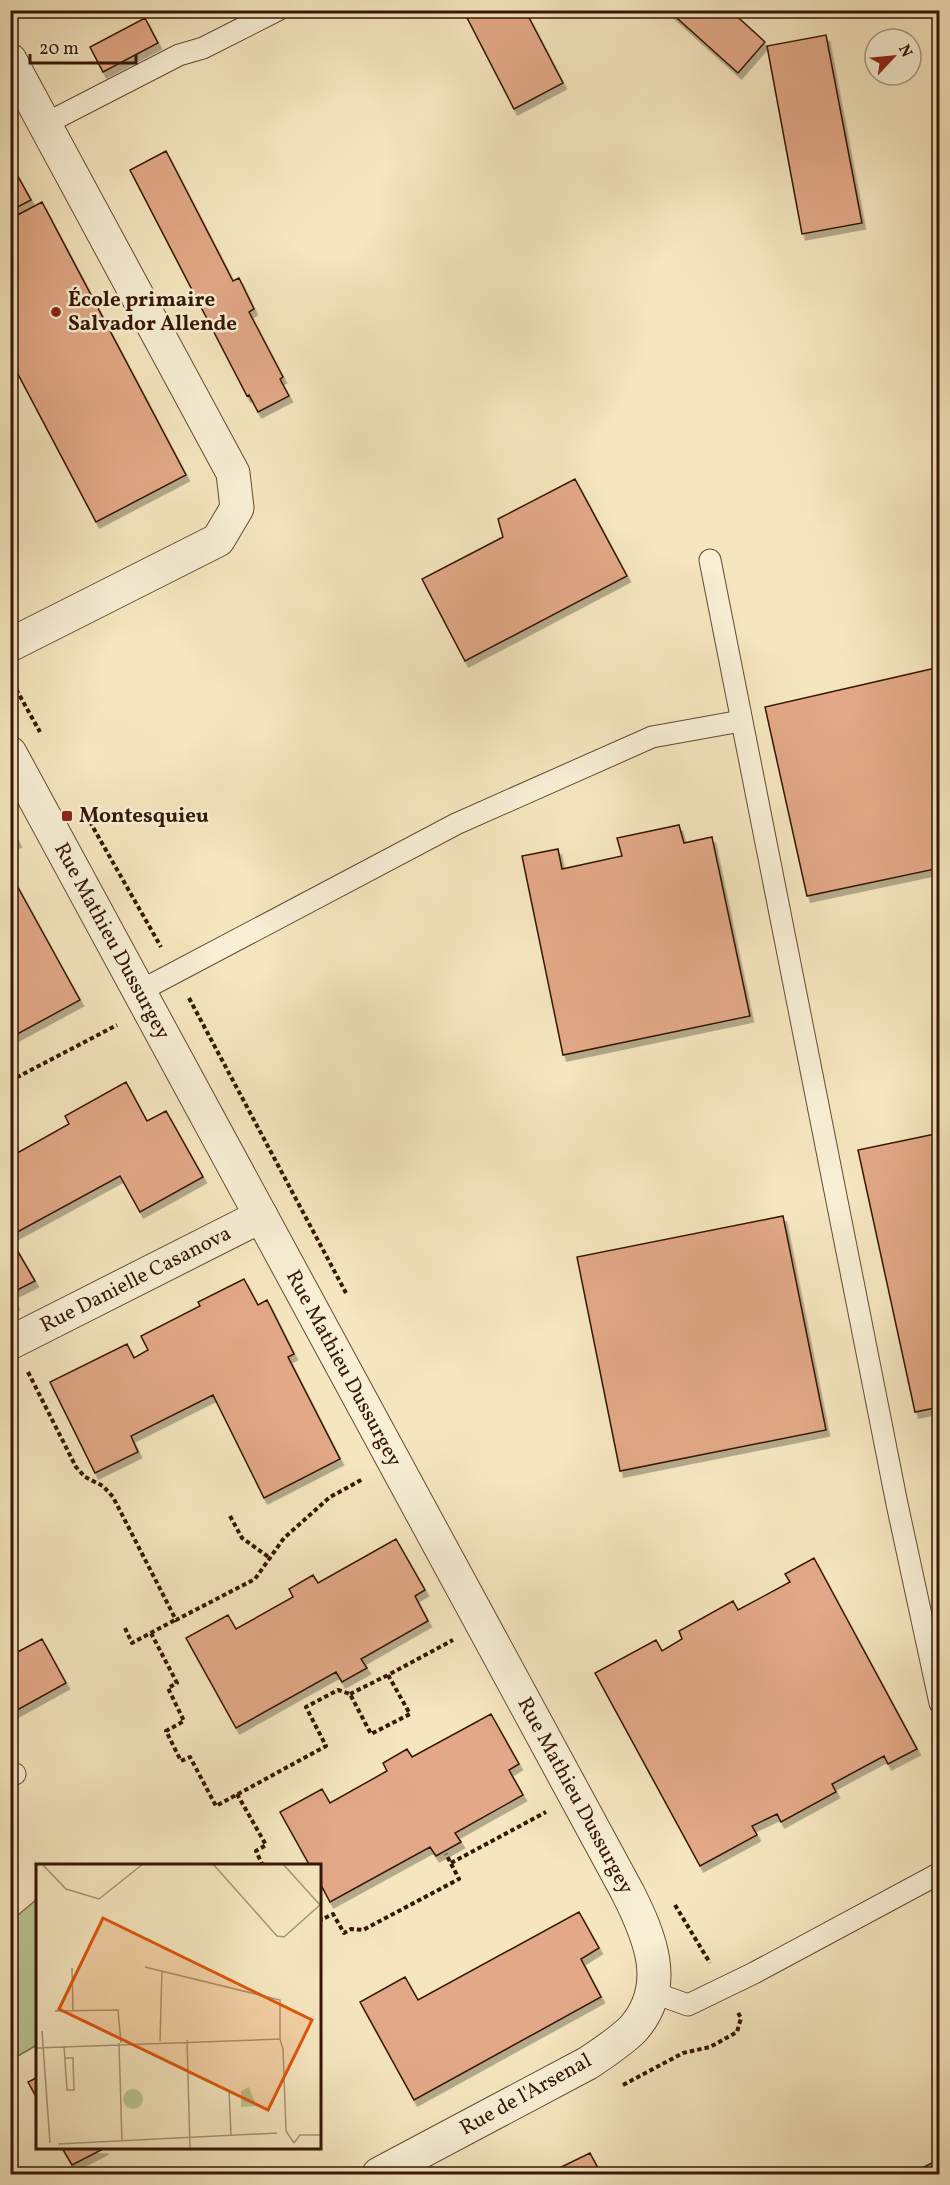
<svg xmlns="http://www.w3.org/2000/svg" width="950" height="2185" viewBox="0 0 950 2185" font-family="Vollkorn,serif">
	<style>
		.green { fill: #bbc592; stroke: #786e4a; stroke-width: 1.5 }
		.building { fill: #e2a887; stroke: #351703; stroke-width: 1.5; filter: url(#shadow) }
		.lines { fill: none; stroke-linecap: round; stroke-linejoin: round }
		.lane-casing { stroke: #654b32; stroke-width: 23 }
		.street-casing { stroke: #654b32; stroke-width: 35 }
		.path { stroke: #351703; stroke-width: 4; stroke-dasharray: 4.5 3; stroke-linecap: butt }
		.lane { stroke: #f8efd5; stroke-width: 21 }
		.street { stroke: #f8efd5; stroke-width: 33 }
		.poi-dot { fill: #8f2418; stroke: #f8efd5; stroke-width: 2 }
		.labels { text-anchor: middle; dominant-baseline: central; stroke-width: 5; stroke-linejoin: round; paint-order: stroke }
		.poi-label { font-size: 21px; font-weight: bold; fill: #351703; stroke: #f8efd5; text-anchor: start }
		.street-label { font-size: 21px; fill: #351703; stroke: #f8efd5 }
		.inset-road { fill: none; stroke: #a89374; stroke-width: 1.5 }
		.view { fill: #df560c; fill-opacity: 0.15; stroke: #df560c; stroke-width: 3 }
		.inset-edge { fill: none; stroke: #351703; stroke-width: 3 }
	</style>
	<defs>
		<filter id="shadow"><feDropShadow dx="3.5" dy="6" stdDeviation="0" flood-color="#0004"/></filter>
	</defs>
	<rect width="100%" height="100%" fill="#f5e6bf"/>
	<filter id="stains"><feTurbulence type="fractalNoise" baseFrequency=".00333" numOctaves="4"/><feColorMatrix values="0 0 0 0 .2 0 0 0 0 .09 0 0 0 0 .02 0 0 0 .5 -.17"/></filter>
	<radialGradient id="worn" r=".72"><stop offset=".6" stop-color="#630" stop-opacity="0"/><stop offset="1" stop-color="#630" stop-opacity=".3"/></radialGradient>
	<path class="green" d="M37,1899v146l-26,15v-139z"/>
	<path class="building" d="M463,10h62l38,73 -49,26z
		M668,10h62l35,32 -27,31z
		M145,18l13,25 -55,29 -13,-25z
		M826,35l36,188 -60,11 -35,-188z
		M166,151l67,130 6,-3 15,31 -5,3 34,65 -3,2 9,17 -31,16 -9,-17 -2,1 -117,-226z
		M10,162l21,38 -21,11z
		M42,202l144,273 -90,47 -86,-163v-140z
		M575,479l52,97 -162,85 -43,-82 81,-42 -5,-18z
		M940,667v201l-133,28 -42,-189z
		M679,825l5,18 28,-6 38,179 -187,39 -41,-199 36,-7 4,20 60,-13 -5,-18z
		M10,828l8,13 -8,4z
		M10,873l70,127 -70,38z
		M126,1082l21,39 19,-10 37,66 -63,35 -20,-36 -110,60v-83l2,3 57,-32 -4,-8z
		M940,1133v274l-25,5 -57,-262z
		M783,1216l43,214 -206,41 -43,-214z
		M10,1238l25,43 -24,12 5,11 -6,3z
		M244,1279l14,26 9,-5 27,54 -6,3 52,102 -76,39 -51,-103 -82,41 7,16 -43,21 -45,-91 77,-38 7,14 14,-8 -7,-14 59,-30 -2,-4z
		M396,1539l29,51 -10,6 13,25 -67,38 6,9 -25,14 -6,-10 -100,56 -50,-90 42,-23 8,14 57,-32 -4,-8 24,-14 5,8z
		M814,1558l103,191 -29,15 -4,-8 -52,28 4,8 -55,30 -4,-8 -25,12 5,9 -57,31 -105,-193 61,-33 6,11 20,-12 -3,-8 54,-30 5,9 52,-28 -5,-8z
		M42,1639l24,44 -56,31v-58z
		M491,1714l28,50 -10,6 14,25 -68,38 6,9 -25,14 -6,-9 -100,55 -10,-19v-17h-10l-30,-54 42,-23 8,14 57,-32 -4,-8 24,-14 5,8z
		M579,1912l20,36 -18,11 20,38 -187,103 -54,-98 45,-25 13,23z
		M38,2077v23l-10,-18z
		M62,2148h43l-33,17z
		M590,2153l11,21h-54z
		M940,2159v15h-30z"/>
	<g class="lines">
		<defs>
			<path id="lane" d="M45,124l134,-69 24,-7 75,-38
				M710,560l187,944 43,199
				M140,991l316,-167 196,-87 89,-16
				M10,1776l5,-2
				M652,1992l36,13 66,-32 186,-100"/>
			<g id="street">
				<path d="M10,60l223,413 4,35 -19,32 -208,105"/>
				<path id="s1" d="M10,753l618,1140c22,44 43,93 5,136 -13,13 -30,24 -45,34l-209,111"/>
				<path id="s2" d="M10,1343l251,-127"/>
			</g>
		</defs>
		<use href="#lane" class="lane-casing"/>
		<use href="#street" class="street-casing"/>
		<path class="path" d="M10,685l6,4 24,43
			M86,815l75,132
			M189,998l157,295
			M10,1081l107,-56
			M28,1372l48,95 9,10 18,9 10,11 63,123 79,-41 29,-41 46,-41 33,-18
			M230,1516l12,22 28,20
			M125,1628l7,15 43,-23
			M151,1633l26,50 -9,5 16,33 -18,10 15,30 9,-4 26,49 110,-60 -20,-39 32,-17 12,4 21,40 39,-20 -22,-39 65,-35
			M350,1694l38,-19
			M237,1794l29,51 -10,6 7,15
			M451,1863l95,-51
			M675,1905l35,58
			M320,1917l1,3 12,-6 11,19 7,-4 12,1 96,-51 -13,-25
			M623,2085l60,-32 27,-6 27,-15 4,-14 -4,-7"/>
		<use href="#lane" class="lane"/>
		<use href="#street" class="street"/>
	</g>
	<g class="poi-dot">
		<circle cx="56" cy="312" r="6"/>
		<rect x="61" y="810" width="12" height="12" rx="3"/>
	</g>
	<g class="labels">
		<g class="poi-label">
			<text x="68" y="300">École primaire<tspan x="68" dy="24">Salvador Allende</tspan></text>
			<text x="79" y="816">Montesquieu</text>
		</g>
		<g class="street-label">
			<text stroke="none"><textPath href="#s1" startOffset="214">Rue Mathieu Dussurgey</textPath></text>
			<text stroke="none"><textPath href="#s2" startOffset="141">Rue Danielle Casanova</textPath></text>
			<text stroke="none"><textPath href="#s1" startOffset="700">Rue Mathieu Dussurgey</textPath></text>
			<text stroke="none"><textPath href="#s1" startOffset="1186">Rue Mathieu Dussurgey</textPath></text>
			<text transform="translate(526 2095) rotate(-29)">Rue de l'Arsenal</text>
		</g>
	</g>
	<g transform="translate(36 1864)">
		<rect width="285" height="285" fill="#f5e6bf"/>
		<path d="M213,223l7,19 -15,1v-16zM87 235a10 10 0 1 1 20 0a10 10 0 1 1-20 0Z" fill="#bbc592"/>
		<path class="inset-road" d="M6,0l24,25 33,10 44,-35M177,0l64,72 7,1 37,-33M247,0l37,41M109,103l135,33v39M36,104l1,42M19,147l63,-1 3,33M6,167l8,112M244,175l3,10 3,82 8,12M151,176l3,109M124,177l2,-70M83,179l3,98M28,182l3,44h7l-1,-32h-8M0,184l244,-9M193,226l2,45M258,279l6,-8h21M22,280l219,-11"/>
		<path class="view" d="M67,54l209,102 -44,90 -209,-101z"/>
		<rect width="285" height="285" class="inset-edge"/>
	</g>
	<rect width="950" height="2185" fill="none" stroke="#f5e6bf" stroke-width="36"/>
	<rect x="12" y="12" width="926" height="2161" fill="none" stroke="#351703" stroke-width="3"/>
	<rect x="18" y="18" width="914" height="2149" fill="none" stroke="#351703" stroke-width="1.5"/>
	<g transform="translate(893 57) rotate(64)"><circle r="28" fill="#f8efd5" stroke="#aa9981" stroke-width="1.5"/>
	<path d="M0-4.5L10 22L0 15L-10 22Z" fill="#8f2418"/>
	<text y="-9" font-size="16" font-weight="bold" text-anchor="middle" fill="#351703">N</text>
	</g>
	<path d="M30 54v9h106v-9" fill="none" stroke="#351703" stroke-width="3"/>
	<text x="39" y="54" font-size="18" fill="#351703" stroke="#f8efd5" stroke-width="4.5" paint-order="stroke">20 m</text>
	<rect width="100%" height="100%" filter="url(#stains)"/>
	<rect width="100%" height="100%" fill="url(#worn)"/>
</svg>
